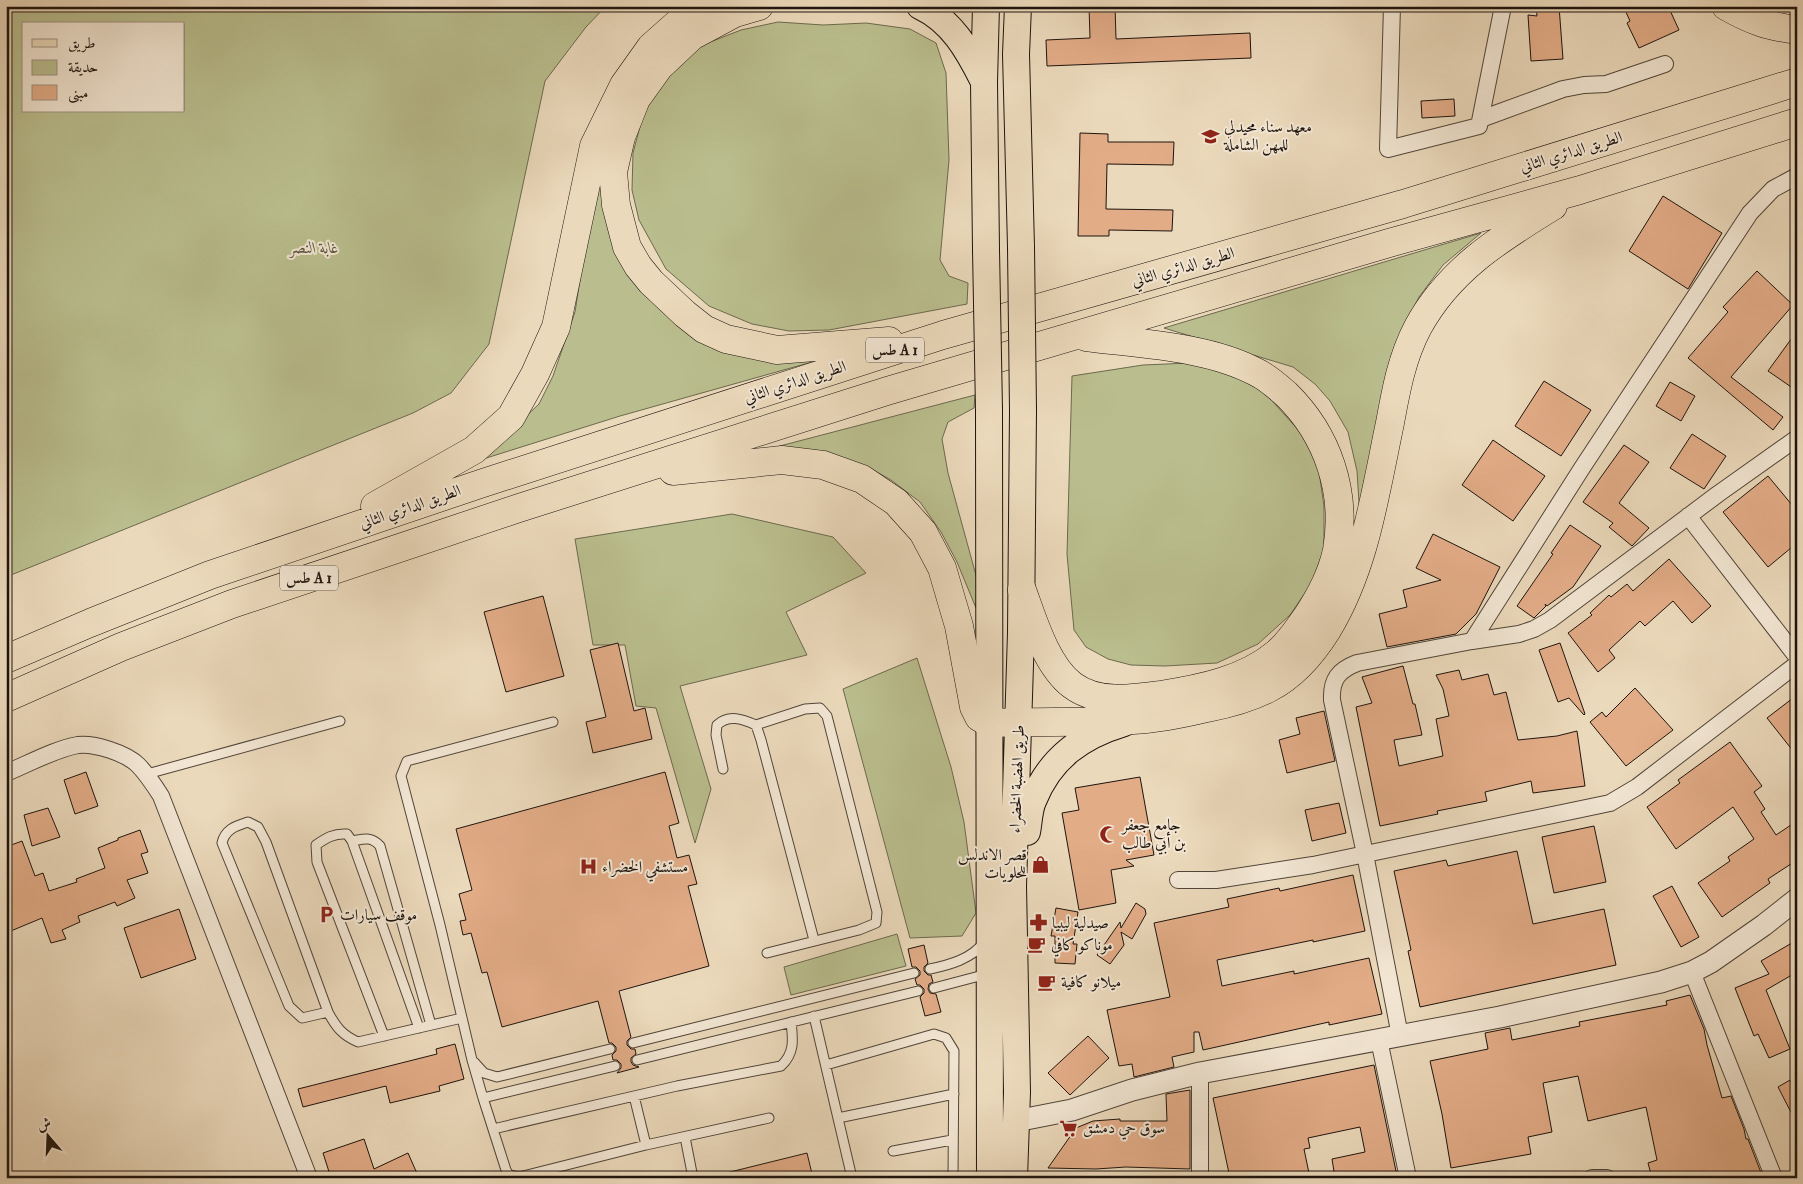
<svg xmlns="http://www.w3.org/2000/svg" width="1803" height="1184" viewBox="0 0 1803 1184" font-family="'IM FELL Double Pica',Amiri,serif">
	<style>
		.green { fill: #babe8e; stroke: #6c694e; fill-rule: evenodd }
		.building { fill: #e2ac87; stroke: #1e140e }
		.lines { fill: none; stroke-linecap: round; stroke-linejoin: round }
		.service-casing { stroke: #514539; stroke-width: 11 }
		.minor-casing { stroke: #514539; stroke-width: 18 }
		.tertiary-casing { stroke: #514539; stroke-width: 23 }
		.primary-casing { stroke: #1e140e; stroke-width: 28 }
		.trunk-casing { stroke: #1e140e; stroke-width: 29 }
		.service { stroke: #f2e6d3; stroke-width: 9 }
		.minor { stroke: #f2e6d3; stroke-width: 16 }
		.tertiary { stroke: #f2e6d3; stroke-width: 21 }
		.primary { stroke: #ebd9bb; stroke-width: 26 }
		.trunk { stroke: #ebd9bb; stroke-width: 28 }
		.primary-bridge-casing { stroke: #1e140e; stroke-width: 28; stroke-linecap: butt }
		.primary-bridge { stroke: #ebd9bb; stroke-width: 26 }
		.labels { text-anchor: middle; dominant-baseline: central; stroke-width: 4; stroke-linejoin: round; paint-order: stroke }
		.shield { fill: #f2e6d3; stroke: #5e5349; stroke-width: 1 }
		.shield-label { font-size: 15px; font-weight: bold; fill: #1e140e }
		.poi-label { font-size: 16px; fill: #1e140e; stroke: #f2e6d3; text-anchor: start }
		.street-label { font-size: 16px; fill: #1e140e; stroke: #f2e6d3 }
		.park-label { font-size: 16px; font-style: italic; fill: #55503b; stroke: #f2e6d3 }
	</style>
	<rect width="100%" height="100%" fill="#ebd9bb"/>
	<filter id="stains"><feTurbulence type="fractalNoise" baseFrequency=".004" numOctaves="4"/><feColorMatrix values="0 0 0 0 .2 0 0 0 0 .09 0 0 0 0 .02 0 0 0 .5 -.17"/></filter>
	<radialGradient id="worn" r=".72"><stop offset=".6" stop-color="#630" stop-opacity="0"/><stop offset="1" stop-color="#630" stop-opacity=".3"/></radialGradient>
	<path class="green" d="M6,6h600l-20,21 -41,54 -56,263 -38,49 -38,20 -407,164zM24,24h160v87h-160z
		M778,22l45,3 43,-2 44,6 26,14 10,30 3,87 -9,100 9,16 19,7 -1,21 -138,26 -40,1 -37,-7 -43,-18 -43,-37 -27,-49 -7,-30 1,-37 9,-34 13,-27 25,-28 20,-18 41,-16z
		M605,147l13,94 130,111 64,10 -192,54 -140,44 59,-56 14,-28 22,-64 11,-71z
		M1481,233l-38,32 -24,32 -21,42 -38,179 -3,-47 -9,-39 -18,-31 -15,-17 -22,-17 -129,-39z
		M1190,363l39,9 36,21 37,41 16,31 6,41v43l-13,35 -21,31 -32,29 -41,19 -52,3 -34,-1 -23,-6 -22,-12 -12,-17 -7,-76 5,-178 71,-11z
		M975,395l-1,13 -26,14 -6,17 6,34 29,106 -1,29 -19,-46 -16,-30 -21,-30 -29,-22 -25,-14 -90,-19z
		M732,514l101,23 33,36 -80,39 21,43 -127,31 31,103 -16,54 -39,-135 -20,-2 -11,-61h-32l-18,-106z
		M917,658l34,109 13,55 12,91 -14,23 -52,2 -67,-249z
		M897,934l9,32 -115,29 -7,-28z"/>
	<path class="building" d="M1089,6h26l1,33 134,-6 1,25 -204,8 -1,-26 44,-2z
		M1536,6h23l4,53 -32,2 -3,-46 9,1z
		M1634,6h34l11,24 -40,18 -12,-25 3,-2 -5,-11z
		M1454,99l1,17 -33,2 -1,-17z
		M1080,133l28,1v8h66l-1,23 -66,-1 -1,45 67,1 -1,21 -63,-1v6h-31z
		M1663,196l59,37 -34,56 -59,-38z
		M1757,271l36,34 -62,72 52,40 -10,13 -85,-72 40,-46 -5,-5z
		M1797,331v60l-29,-20z
		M1544,381l47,29 -30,46 -46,-30z
		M1670,382l25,14 -14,25 -25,-15z
		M1692,434l34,22 -22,33 -34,-21z
		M1493,440l52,36 -32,45 -51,-36z
		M1624,445l25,17 -30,41 30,25 -17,18 -23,-19 4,-4 -30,-21z
		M1768,476l29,35v32l-29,24 -45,-55z
		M1570,525l31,21 -28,41 -26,19 -2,-2 1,2 -12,12 -17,-12 36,-52 -2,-1z
		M1433,534l67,33 -24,47 -20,20 -69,13 -8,-33 28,-7 -4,-17 38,-10 -25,-12z
		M1669,559l42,47 -19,17 -19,-22 -28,25 -5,-5 -31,29 6,8 -17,14 -30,-39 24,-18 -2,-2 19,-18 2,2 16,-13 6,7z
		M543,596l21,80 -58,16 -22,-80z
		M618,643l16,68 11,-3 7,31 -59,14 -7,-31 20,-5 -16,-67z
		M1560,643l25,71 -1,1 -15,-17 -11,4 -19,-52z
		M1403,666l10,38h2l7,31 -28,5 5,26 44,-10 -7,-37 13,-3 -6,-27 -7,-14 23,-5 3,10 26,-6 6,21 12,-3 12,48 39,-4 20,-5 8,55 -52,7 -2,-12 -46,11 2,9 -50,10 1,3 -58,12 -24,-119 16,-4 -10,-26z
		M1635,688l38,42 -47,36 -36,-44 12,-10 4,5z
		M1797,695v61l-30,-38z
		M1324,711l11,50 -48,12 -8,-33 21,-6 -4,-16z
		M1730,742l32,44 -8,6 11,17 -4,3 15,23 21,-14v39l-29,19 2,4 -48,34 -24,-34 32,-22 -2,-4 26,-18 -21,-32 -57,42 -29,-42 33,-24 -2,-3z
		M86,772l12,34 -23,8 -11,-34z
		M665,772l14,51 -10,3 8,32 12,-3 8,29 -9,2 21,80 -90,25 12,46 -4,4v4l4,4h4l1,5 -5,4v4l2,3 6,2 -22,6 4,-5v-4l-4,-4h-4l-1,-5 4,-4v-4l-4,-4h-3l-11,-42 -96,26 -15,-55 -5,1 -11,-40 -8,2 -3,-14 6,-1 -7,-26 13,-4 -16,-61z
		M1140,777l14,78 -28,5 8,6 -23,4 5,33 -37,7 -17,-97 17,-3 -4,-22z
		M1339,803l7,30 -34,8 -7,-31z
		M48,808l12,29 -28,9 -8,-31z
		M1594,826l12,56 -52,11 -12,-56z
		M140,830l8,22 -7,2 7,19 -21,7 8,18 -18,8 -2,-4 -37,14 2,6 -18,8 4,9 -15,4 -9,-25 -36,15v-86l16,-6 13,35 8,-3 6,18 28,-9 -1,-3 29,-11 -7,-20 20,-8v-2z
		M1517,851l16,73 71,-15 12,56 -196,42 -12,-56 3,-1 -17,-79 52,-11 2,6z
		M1353,875l12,56 -52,11v-2l-96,20 5,26 72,-15v3l75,-16 13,56 -53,11v-3l-126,28 -4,-18h-5v20l-22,5 2,10 -40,10 -2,-13 -13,2 -12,-56 63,-13 -16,-74 75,-16 -2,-8 52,-11 1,3z
		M1672,886l27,51 -18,10 -28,-51z
		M1136,903l9,6 1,5 -14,25 -11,-7 3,13 -14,19 -13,-9 23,-33 1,6z
		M1056,908l22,4 -5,32h4l-2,20 -20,-1v-27h-4z
		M179,909l17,50 -55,19 -17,-50z
		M1797,940v32l-31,18 24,59 -21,9 -11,-24 -4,2 -19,-48 34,-14 -8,-13z
		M924,945l4,18 -4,4v4l4,4h3l2,7 -4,2 -1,5 2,4 6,1 5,18 -16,4 -5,-19 4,-4v-4l-4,-4h-3l-2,-6 5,-4v-4l-4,-4h-4l-4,-18z
		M1690,995l14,34 3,16 15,53 9,-2 13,33 2,10h2l15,39h-111l-4,-15 9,-3 -11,-53 -58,14 -10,-45 -35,7 9,49 -24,5 3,17 -80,14 -9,-54 -12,-53 58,-12 -3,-16 25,-5 2,12 68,-14 -1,-4 88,-17 -1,-4z
		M1088,1036l21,22 -39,37 -22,-22z
		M455,1044l9,35 -25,7 1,5 -50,12 -4,-17 -83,21 -5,-18 139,-35 -1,-5z
		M1374,1065l23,111 -9,2h-53l-3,-19 33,-7 -5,-25 -52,11 2,10 -6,1 6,29h-80l-17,-80z
		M1790,1080l7,14v30l-19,-37z
		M1190,1090v79l-64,-2 -30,2 -48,-1 28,-40 17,-7 27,-2v2h47l-1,-27z
		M364,1139l10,30 34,-16 11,25h-88l-8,-25z
		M807,1153l6,25h-87v-5z"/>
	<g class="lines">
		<defs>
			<path id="service" d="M553,722l-146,39 -6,15 39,149 32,135 11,38 132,-32
				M756,725l49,-16 15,-1 7,8 50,196 -1,11 -17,7 -92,23
				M723,769l-7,-34 1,-10c12,-11 25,-6 39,0l5,15 53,200
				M147,774l193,-53
				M352,841c12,-2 19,-5 28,5l51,179
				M930,969c19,-4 42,-10 54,-27
				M934,988l53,-14
				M328,1012l-26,6 -13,-12 -67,-163c3,-14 14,-17 26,-21l10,5 8,15 62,170c8,15 14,23 30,30l104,-24
				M814,1016l38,162
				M384,1036l-67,-174 -1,-17c10,-7 18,-12 31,-11l5,7 67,187
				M633,1043l281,-70
				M637,1060l281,-69
				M474,1062l10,11 13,4 113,-28
				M826,1065l108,-31 12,4 8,13 -1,127
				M634,1096l12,49
				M483,1098l23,72 3,5 10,2 127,-32 123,-27
				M838,1118l116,-24
				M493,1129l184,-43 104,-20c14,-13 12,-27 10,-44
				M685,1137l8,41
				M893,1151l59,-11"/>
			<path id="minor" d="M1392,6l-4,143 91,-23 24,-120
				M1481,119l82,-30 21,-4 22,-1 59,-20
				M1688,516l109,141
				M1472,641l110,-173 168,-255 23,-24 24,-13
				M6,773c22,-9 49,-24 72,-28 16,-2 48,8 60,20 9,9 16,20 23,31l148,382
				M1178,880h38l97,-15 297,-62 27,-16 160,-123
				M1692,972l82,206
				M1400,1036l-35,-182 -33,-154c-1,-21 7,-30 25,-37l115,-22 47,-7 15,-5 16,-9 168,-126 79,-56
				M1379,1040l29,138
				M1200,1073v105
				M1592,1178h15"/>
			<path id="tertiary" d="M1016,1121l56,-11 60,-20 68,-17 300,-56 161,-35 31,-10 19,-10 53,-37 33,-26"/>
			<path id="primary" d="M920,6c32,15 48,44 63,74
				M986,6l-2,76 2,168
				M1018,6l-2,48 5,193
				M989,410l1,768
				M1027,832c2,-10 2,-22 6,-31 17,-43 48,-65 91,-78
				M1014,1178l3,-86 -4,-206 8,-253 2,-223"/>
			<path id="trunk" d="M759,6l-24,7 -43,23 -33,31 -23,32 -15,38 -8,35 3,33 11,42 11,19 13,16 34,32 19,15 22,10 51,11 112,-9
				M1726,6c26,15 42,20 71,24
				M673,471l109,-11 41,5 39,14 34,23 27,30 19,36 17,58 15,81 5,10 10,6c48,-2 96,0 144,-3 25,-1 49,-6 74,-12 20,-4 43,-10 62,-20 25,-13 43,-34 58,-58 38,-62 48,-136 63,-207 6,-33 12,-66 28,-96 31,-57 81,-88 135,-121
				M375,506l99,-56 37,-33 24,-43 21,-47 38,-181 30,-61 27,-38 36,-32 18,-9
				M1022,590c11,30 24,75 50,95 25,19 59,14 88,10 40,-6 85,-15 117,-42 12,-10 20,-23 29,-35 14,-21 26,-43 31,-68 10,-58 -9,-115 -51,-156 -9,-8 -19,-17 -30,-22 -49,-26 -116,-28 -170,-35
				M6,659l84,-36 120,-48 273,-92 460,-148 460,-131 394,-122
				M6,698l115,-51 111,-43 287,-96 368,-117 502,-148 191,-53 217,-68"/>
		</defs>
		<use href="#service" class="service-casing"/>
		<use href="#minor" class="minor-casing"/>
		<use href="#tertiary" class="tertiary-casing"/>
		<use href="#primary" class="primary-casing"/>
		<use href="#trunk" class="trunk-casing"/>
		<use href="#service" class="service"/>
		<use href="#minor" class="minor"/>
		<use href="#tertiary" class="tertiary"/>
		<use href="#primary" class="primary"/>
		<use href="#trunk" class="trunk"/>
		<defs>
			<path id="primary-bridge" d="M1021,247l2,163
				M986,250l3,160"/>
		</defs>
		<use href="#primary-bridge" class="primary-bridge-casing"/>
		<use href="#primary-bridge" class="primary-bridge"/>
	</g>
	<defs>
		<symbol id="university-bare" viewBox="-9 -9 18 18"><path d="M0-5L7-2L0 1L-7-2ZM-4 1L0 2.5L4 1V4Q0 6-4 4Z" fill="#8f2418" stroke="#f2e6d3" stroke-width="2.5" paint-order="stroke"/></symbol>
		<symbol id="mosque-bare" viewBox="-9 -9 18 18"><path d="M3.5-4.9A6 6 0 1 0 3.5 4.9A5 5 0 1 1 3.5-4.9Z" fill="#8f2418" stroke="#f2e6d3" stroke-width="2.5" paint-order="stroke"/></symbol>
		<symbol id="shop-bare" viewBox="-9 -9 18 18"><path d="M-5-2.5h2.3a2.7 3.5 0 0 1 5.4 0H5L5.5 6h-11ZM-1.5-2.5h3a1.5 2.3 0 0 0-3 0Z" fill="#8f2418" stroke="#f2e6d3" stroke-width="2.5" paint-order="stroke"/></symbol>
		<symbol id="hospital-bare" viewBox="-9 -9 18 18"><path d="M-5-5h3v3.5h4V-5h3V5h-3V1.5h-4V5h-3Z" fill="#8f2418" stroke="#f2e6d3" stroke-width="2.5" paint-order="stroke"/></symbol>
		<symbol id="parking-bare" viewBox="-9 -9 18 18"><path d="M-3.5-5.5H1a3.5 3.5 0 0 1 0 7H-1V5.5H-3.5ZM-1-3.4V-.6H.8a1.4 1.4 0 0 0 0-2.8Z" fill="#8f2418" stroke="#f2e6d3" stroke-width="2.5" paint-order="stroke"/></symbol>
		<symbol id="pharmacy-bare" viewBox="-9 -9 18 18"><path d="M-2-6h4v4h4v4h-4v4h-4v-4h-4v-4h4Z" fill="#8f2418" stroke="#f2e6d3" stroke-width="2.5" paint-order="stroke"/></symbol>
		<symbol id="cafe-bare" viewBox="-9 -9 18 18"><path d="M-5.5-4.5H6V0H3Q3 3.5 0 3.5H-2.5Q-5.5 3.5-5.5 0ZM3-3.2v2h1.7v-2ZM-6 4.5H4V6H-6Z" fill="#8f2418" stroke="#f2e6d3" stroke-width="2.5" paint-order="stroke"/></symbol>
		<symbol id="supermarket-bare" viewBox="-9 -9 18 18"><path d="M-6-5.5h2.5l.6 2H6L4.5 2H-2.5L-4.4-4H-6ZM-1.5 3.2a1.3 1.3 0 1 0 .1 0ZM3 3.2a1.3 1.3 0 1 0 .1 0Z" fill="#8f2418" stroke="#f2e6d3" stroke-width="2.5" paint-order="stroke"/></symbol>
	</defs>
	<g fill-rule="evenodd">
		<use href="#university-bare" x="1198" y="124" width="25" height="25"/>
		<use href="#mosque-bare" x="1096" y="822" width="25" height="25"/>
		<use href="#shop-bare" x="1028" y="852" width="25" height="25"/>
		<use href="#hospital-bare" x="576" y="854" width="25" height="25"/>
		<use href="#parking-bare" x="314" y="902" width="25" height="25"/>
		<use href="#pharmacy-bare" x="1026" y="910" width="25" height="25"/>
		<use href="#cafe-bare" x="1024" y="932" width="25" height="25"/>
		<use href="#cafe-bare" x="1034" y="970" width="25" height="25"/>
		<use href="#supermarket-bare" x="1056" y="1116" width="25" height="25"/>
	</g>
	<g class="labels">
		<g class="shield">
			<rect x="866" y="337.5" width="58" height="25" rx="4"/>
			<rect x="280" y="565.5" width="58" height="25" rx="4"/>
		</g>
		<g class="shield-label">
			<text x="895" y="350">طس A 1</text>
			<text x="309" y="578">طس A 1</text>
		</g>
		<g class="poi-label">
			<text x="1224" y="127">معهد سناء محيدلي<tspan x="1224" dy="18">للمهن الشاملة</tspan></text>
			<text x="1122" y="825">جامع جعفر<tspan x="1122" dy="18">بن أبي طالب</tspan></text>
			<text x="1027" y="855" text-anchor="end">قصر الاندلس<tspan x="1027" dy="18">للحلويات</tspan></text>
			<text x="602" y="867">مستشفي الخضراء</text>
			<text x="340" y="915">موقف سيارات</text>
			<text x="1052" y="923">صيدلية ليبيا</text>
			<text x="1051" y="945">موناكو كافي</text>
			<text x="1061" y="982">ميلانو كافية</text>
			<text x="1083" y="1128">سوق حي دمشق</text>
		</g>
		<g class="street-label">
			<text transform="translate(1571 152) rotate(-17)">الطريق الدائري الثاني</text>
			<text transform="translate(1183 267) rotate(-16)">الطريق الدائري الثاني</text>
			<text transform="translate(795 382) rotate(-18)">الطريق الدائري الثاني</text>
			<text transform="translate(410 507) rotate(-19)">الطريق الدائري الثاني</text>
			<text transform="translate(1017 779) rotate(-88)">طريق الهضبة الخضراء</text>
		</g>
		<g class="park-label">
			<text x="314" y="248">غابة النصر</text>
		</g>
	</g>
	<rect width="1803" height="1184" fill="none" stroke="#ebd9bb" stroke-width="25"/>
	<rect x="8" y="8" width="1788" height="1169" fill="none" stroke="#1e140e" stroke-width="2.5"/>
	<rect x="12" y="12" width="1778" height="1159" fill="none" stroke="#1e140e"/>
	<rect x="22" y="22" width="162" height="90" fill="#f2e6d3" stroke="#9d9284"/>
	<rect x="32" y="39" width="25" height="8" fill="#ebd9bb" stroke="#9d9284"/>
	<text x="68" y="48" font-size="15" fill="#1e140e">طريق</text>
	<rect x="32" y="60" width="25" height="15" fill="#babe8e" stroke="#9d9284"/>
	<text x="68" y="72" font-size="15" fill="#1e140e">حديقة</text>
	<rect x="32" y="85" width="25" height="15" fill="#e2ac87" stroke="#9d9284"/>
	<text x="68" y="98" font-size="15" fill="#1e140e">مبنى</text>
	<g transform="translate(48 1136) rotate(341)" stroke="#f2e6d3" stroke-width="4" paint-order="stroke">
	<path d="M0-4L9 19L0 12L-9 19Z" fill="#1e140e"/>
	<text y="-8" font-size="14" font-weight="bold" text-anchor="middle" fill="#1e140e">ش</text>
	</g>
	<rect width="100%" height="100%" filter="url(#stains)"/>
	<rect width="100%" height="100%" fill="url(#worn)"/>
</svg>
